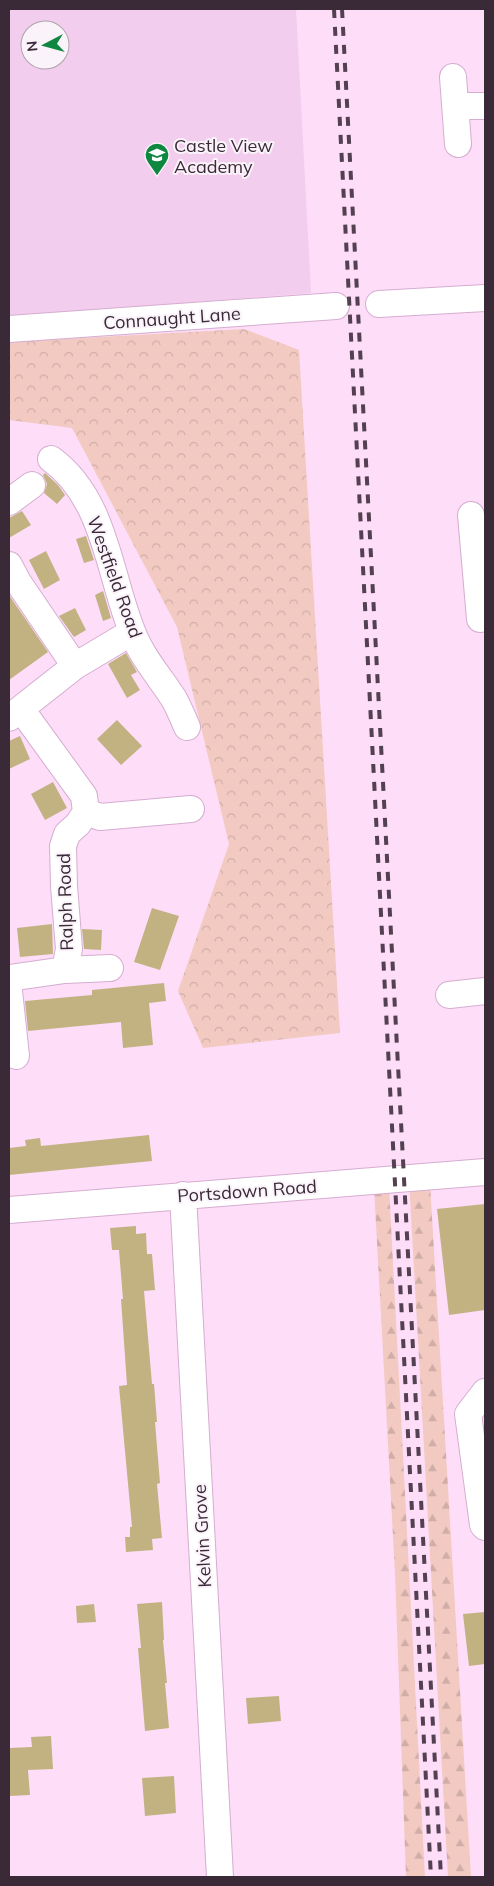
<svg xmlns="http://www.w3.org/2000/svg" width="494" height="1886" viewBox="0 0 494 1886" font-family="Mulish,sans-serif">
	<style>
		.built { fill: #f2cded; fill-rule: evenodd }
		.forest { fill: url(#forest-firs) }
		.park { fill: url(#park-crowns) }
		.building { fill: #c2b282 }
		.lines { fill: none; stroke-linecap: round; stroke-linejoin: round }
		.minor-casing { stroke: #d5add0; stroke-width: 28 }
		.minor { stroke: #fff; stroke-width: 26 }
		.rail { stroke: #534151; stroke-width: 4; stroke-dasharray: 9 9; stroke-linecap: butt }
		.labels { text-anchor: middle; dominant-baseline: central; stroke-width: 4; stroke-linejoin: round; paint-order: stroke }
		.poi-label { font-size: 18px; fill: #3a2a38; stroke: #fbf3fa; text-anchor: start }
		.street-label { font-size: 18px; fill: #3a2a38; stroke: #fbf3fa }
	</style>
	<defs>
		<pattern id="forest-firs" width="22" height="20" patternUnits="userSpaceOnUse" patternTransform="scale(1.25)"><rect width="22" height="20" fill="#f2cac2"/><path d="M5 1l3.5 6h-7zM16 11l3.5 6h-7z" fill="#d0aea7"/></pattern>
		<pattern id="park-crowns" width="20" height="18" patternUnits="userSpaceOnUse" patternTransform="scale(1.25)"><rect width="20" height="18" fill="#f2cac2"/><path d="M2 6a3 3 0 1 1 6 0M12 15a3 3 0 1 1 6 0" fill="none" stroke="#d0aea7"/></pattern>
	</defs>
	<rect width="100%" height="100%" fill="#feddf9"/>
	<path class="built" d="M9,9h287l15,284 -302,24zM30,30h30v30h-30z"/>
	<path class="forest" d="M409,1180l21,3 41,694h-23z
		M389,1186l36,691h-19l-11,-304 -21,-386z"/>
	<path class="park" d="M244,329l55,21 41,683 -137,15 -25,-57 51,-147 -52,-217 -105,-199 -63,-8v-78z"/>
	<path class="building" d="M45,473l13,12 7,10 -8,9 -13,-11 3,-9 -4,-9z
		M22,511l9,14 -22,13v-20z
		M86,536l8,24 -10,3 -8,-24z
		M46,551l14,29 -16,9 -15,-29z
		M103,591l8,27 -8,3 -8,-26z
		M9,595l39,57 -39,28z
		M75,608l11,22 -12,7 -15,-21z
		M126,653l11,19 -6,3 9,15 -13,8 -19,-34z
		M117,720l25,26 -21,19 -24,-26z
		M20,736l10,23 -21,10v-28z
		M53,782l14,26 -22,12 -14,-26z
		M152,908l27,8 -19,54 -26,-8z
		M52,924l1,30 -33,3 -3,-29z
		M82,929l20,1 -1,20 -17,-1z
		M164,983l2,18 -17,2 4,42 -30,3 -2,-26 -93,9 -3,-30 67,-6v-5z
		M149,1135l3,26 -143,14v-27l17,-2 -1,-6 15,-2 1,8z
		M485,1204v106l-36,5 -12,-106z
		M136,1226v8l10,-1 1,21h5l3,36 -11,1 8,93h2l3,38h-2l5,61 -3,1 5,54 -10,1 1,11 -27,2 -1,-15h5v-10h2l-13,-141 8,-1 -6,-86h2l-4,-49h-7l-2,-22z
		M162,1602l2,38h-1l4,43h-2l4,45 -24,3 -7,-83h3l-4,-44z
		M94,1604l2,18 -19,1 -1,-17z
		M485,1612v52l-16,2 -6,-52z
		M279,1696l2,25 -33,3 -2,-26z
		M51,1736l2,33 -25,1 2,25 -21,1v-48l23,-1 -1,-10z
		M174,1776l2,37 -31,3 -3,-38z"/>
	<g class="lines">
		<defs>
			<path id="minor" d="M453,77l5,67
				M456,106h29
				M379,304l106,-6
				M9,329l327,-23
				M51,459c54,39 58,115 81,172 9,25 28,46 42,68 5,9 9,19 13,28
				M9,502l23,-17
				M471,515l9,104
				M9,565l9,17 57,84
				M21,709l63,87 2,16 -8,12 -11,10 -4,12 1,40 5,63 -4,21
				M9,718l66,-52 57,-34
				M86,812l14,5 91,-8
				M9,978l56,-8 45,-2
				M9,991l7,65
				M449,995l36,-4
				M183,1195l37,682
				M9,1210l476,-38
				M485,1392l-17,22 15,111 2,2"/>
		</defs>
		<use href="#minor" class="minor-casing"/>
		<use href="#minor" class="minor"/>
		<path class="rail" d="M334,9l97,1868
			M342,9l99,1868"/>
	</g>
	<defs>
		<symbol id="school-pin" viewBox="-11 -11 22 30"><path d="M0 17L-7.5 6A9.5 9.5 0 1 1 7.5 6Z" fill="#0e8740" stroke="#fbf3fa"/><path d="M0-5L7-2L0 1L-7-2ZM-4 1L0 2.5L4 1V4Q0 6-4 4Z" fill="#fff"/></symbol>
	</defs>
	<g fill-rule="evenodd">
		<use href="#school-pin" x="143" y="141" width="28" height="38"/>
	</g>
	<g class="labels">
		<g class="poi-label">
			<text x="174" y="145">Castle View<tspan x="174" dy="21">Academy</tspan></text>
		</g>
		<g class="street-label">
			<text transform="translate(172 318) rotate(-4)">Connaught Lane</text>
			<text transform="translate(115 577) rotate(70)">Westfield Road</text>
			<text transform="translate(65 902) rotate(-92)">Ralph Road</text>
			<text transform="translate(247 1191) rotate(-4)">Portsdown Road</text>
			<text transform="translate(202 1536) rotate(-93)">Kelvin Grove</text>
		</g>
	</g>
	<rect width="494" height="1886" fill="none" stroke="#3a2a38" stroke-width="20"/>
	<g transform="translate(45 45) rotate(264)"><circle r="24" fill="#fbf3fa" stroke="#aea3ac"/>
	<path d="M0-4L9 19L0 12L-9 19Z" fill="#0e8740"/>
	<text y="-8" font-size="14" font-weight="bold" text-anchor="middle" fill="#3a2a38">N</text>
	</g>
</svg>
